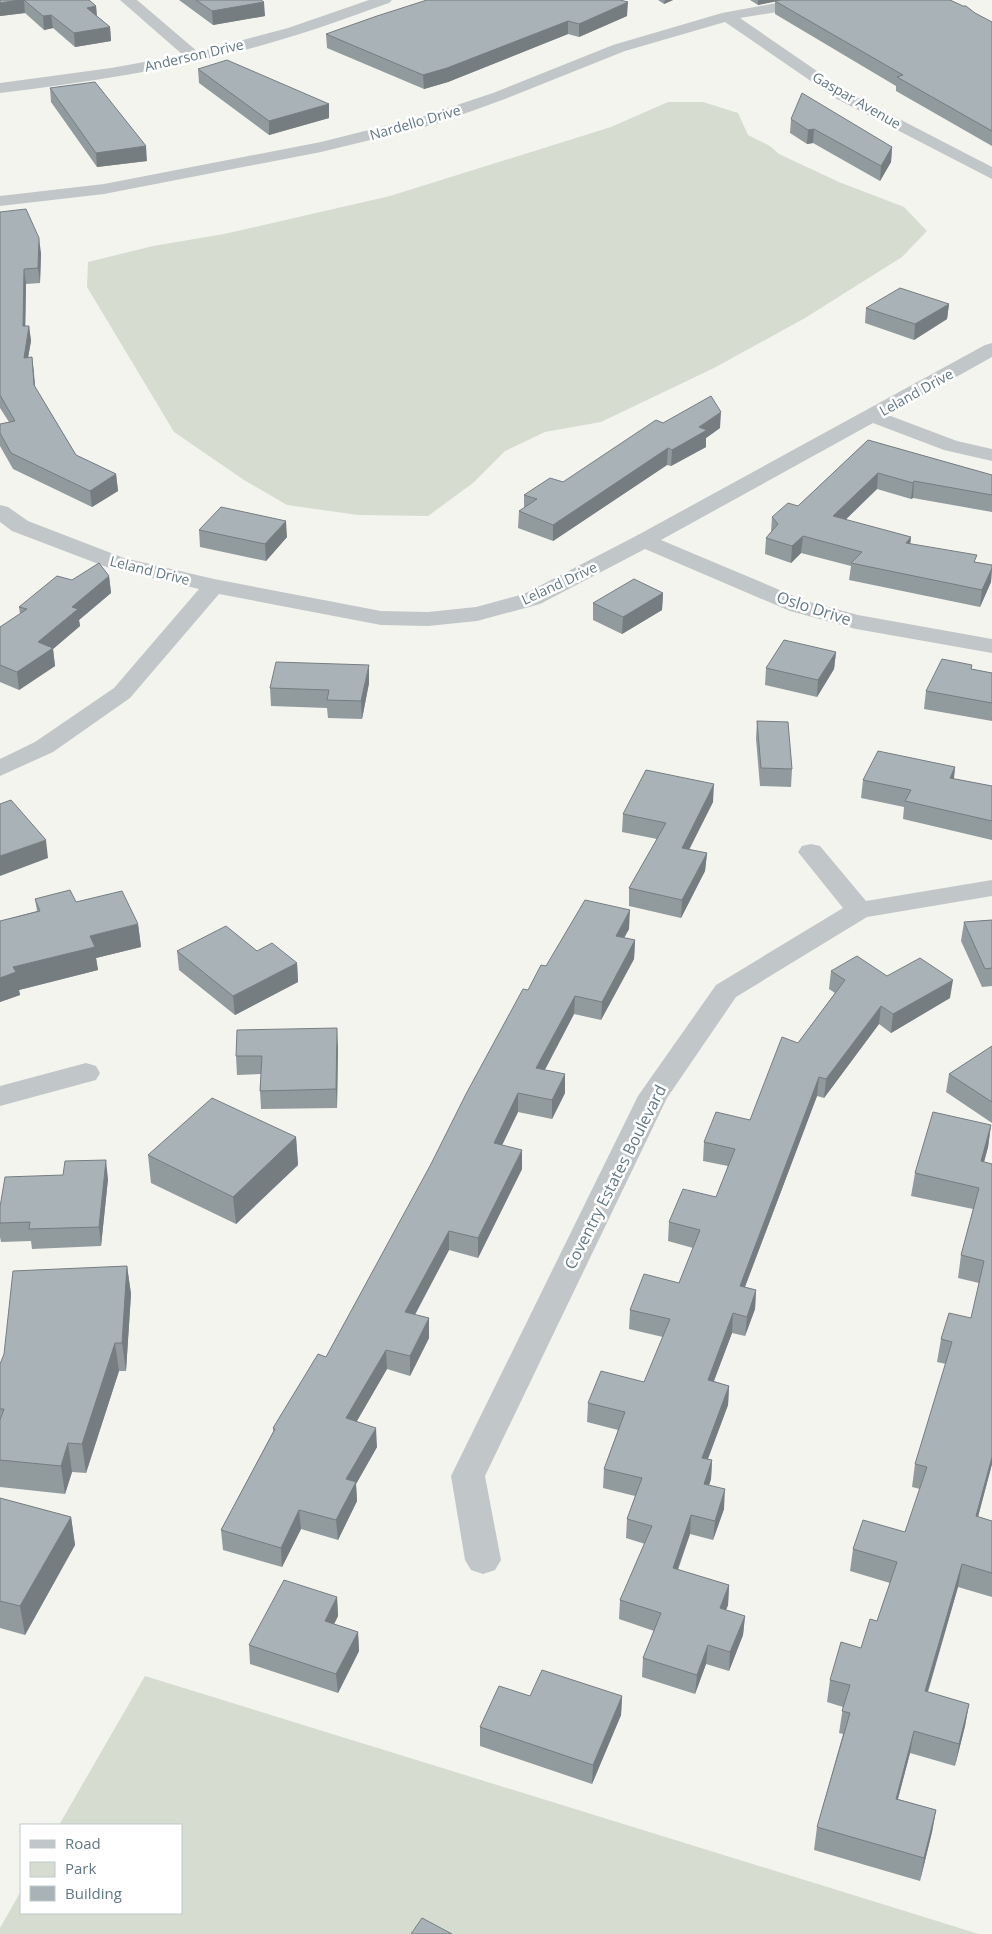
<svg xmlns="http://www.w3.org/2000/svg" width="992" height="1934" viewBox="0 0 992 1934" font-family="'Open Sans',sans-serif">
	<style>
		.green { fill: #d6dcd0 }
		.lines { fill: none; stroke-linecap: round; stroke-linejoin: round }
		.minor { fill: #c1c6c8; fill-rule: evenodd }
		.wall { fill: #919a9d }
		.shaded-wall { fill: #767d80 }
		.building { fill: #a9b3b7; stroke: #767d80 }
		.labels { text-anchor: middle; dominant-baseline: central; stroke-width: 5; stroke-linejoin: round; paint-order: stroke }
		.far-street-label { font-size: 14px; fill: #607883; stroke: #fff }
		.street-label { font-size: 16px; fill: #607883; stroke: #fff }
	</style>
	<rect width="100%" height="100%" fill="#f4f4ef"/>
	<path class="green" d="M668,102h35l35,11 10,22 22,11 9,8 60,28 65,25 23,24 -25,26 -97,61 -91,50 -113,54 -56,10 -40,19 -32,32 -45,33 -70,-1 -71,-10 -43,-25 -70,-48 -87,-145 1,-25 65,-16 71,-12 166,-38 221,-69z
		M145,1676l834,258h-979v-6l21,-37v22h160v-88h-122z"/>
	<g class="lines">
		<path class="minor" d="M120,0h17l61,52 90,-24 81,-28h23l-3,3c-42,15 -83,30 -126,42 -87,24 -174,37 -263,48v-10l111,-15 72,-13z
			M793,0h34l-8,5 -79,13 109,75 143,74v12l-155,-80 -112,-77 -100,29 -120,48 -69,25 -115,28 -217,42 -104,12v-10l104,-12 217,-42 103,-26 69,-23 120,-48 109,-32z
			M992,343v14l-104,58 69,26 35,8v12l-48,-11 -71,-27 -212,117 145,61 52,14 134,24v14l-136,-24 -66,-18 -145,-62 -105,55 -63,17 -49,5 -47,-1 -162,-31 -89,104 -77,54 -53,24v-17l35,-17 79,-54 85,-99 -90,-21 -97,-37 -12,-9v-17l8,2 20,14 96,37 90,21 167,32 47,1 48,-5 48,-13 112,-58 349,-191z
			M811,844l9,2 46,55 126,-21v16l-125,21 -131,80 -69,101 -182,378 16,84 -6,10 -12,4 -12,-4 -6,-10 -14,-84 187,-380 78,-111 127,-77 -45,-56 4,-6z
			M86,1063l10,3 4,7 -4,7 -96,26v-20z"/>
	</g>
	<path class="wall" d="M0,0h89l7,6 1,10 13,11 1,14 -36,6 -22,-19 -9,2 -19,-17 -25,3z
		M179,0h82l4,16 -52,9z
		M658,0h15l-9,4z
		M750,0h200l42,22v124l-96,-55v-5l-121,-72v-13l-17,4z
		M627,16l-48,21 -11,-3 -120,48 -24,7 -97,-41 -1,-14z
		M198,69l131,35v14l-60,17 -70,-52z
		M50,88l97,73 -50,6 -46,-65z
		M791,119l101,28 -1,15 -11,19 -67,-38 -6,1 -17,-11z
		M0,212l41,41 -1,30 -14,1 -1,42h4l2,15 -3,17 4,-1 3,30 41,68 40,19 2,17 -26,16 -79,-38 -13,-23v-22l9,-2 -9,-14z
		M949,304l-2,15 -33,21 -49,-17 1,-15z
		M720,428l-14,10v9l-35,19 -4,-1 -114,76 -35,-13 1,-17 5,-3v-13l39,-13z
		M868,440l124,35v37l-79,-14 -2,1 -34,-10 -32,31 66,17 -1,7 66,18 16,3 -1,17 -11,25 -131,-27 2,-14 -50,-13 -10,10 -26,-9 1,-16 5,-6 1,-15 26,-11z
		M199,530l88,7 -21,24 -66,-14z
		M109,576l2,17 -32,27 1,6 -27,23 2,17 -36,24 -19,-8v-55l20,-13 -1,-7 53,-27z
		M663,593l-1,17 -40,24 -29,-14v-17z
		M836,652l-2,17 -17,28 -52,-12 1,-17z
		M972,669l20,4v48l-68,-12 2,-18z
		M369,683l-7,36 -34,-1 -1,-10 -56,-2 -1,-18z
		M757,721l35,48 -1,18 -31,-1 -4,-47z
		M955,767l-1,12 38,7v54l-89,-21 1,-12 -43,-9 2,-18z
		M713,802l-24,47 18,4 -2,18 -24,47 -52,-12v-18l28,-49 -35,-7 1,-18z
		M35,899l41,3 62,22 3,23 -45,11 2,12 -79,20 1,5 -20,7v-81l37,-10z
		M992,920v66l-10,1 -21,-46 3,-19z
		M629,929l-5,9 11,2 -1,19 -33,61 -27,-6 -29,56 20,23 -13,26 -34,-7 -16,33 20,24 -44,89 -29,-8 -34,65 14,3v20l-19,38 -23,-7 -30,52 20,26 -21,37 1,17 -19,39 -37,-11 -19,38 -59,-17 -2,-20 52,-98v-4l53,-71 202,-367 18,-24z
		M177,951h80l40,12 1,19 -63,33 -56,-45z
		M831,971l56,5 63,22 -59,35 -12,-9 -55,74 -7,-2 -72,191 11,3 -1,19 -10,27 -13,-3 -18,48 15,5 -1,19 -20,54 4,1 -1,19 -2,6 15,24 -11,31 -23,-6 -12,36 51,15 -1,20 -2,5 19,6 -2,19 -14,36 -23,-7 -11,30 -53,-17 1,-19 11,-27 -35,-12 1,-19 25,-56 -19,-6 1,-19 8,-23 -32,-8 1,-19 14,-39 -31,-8 1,-19 56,-21 19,-45 -34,-8 1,-19 49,-27 14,-35 -25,-7 1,-19 47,-25 12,-31 -25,-5 1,-19 46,-22 48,-77 37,-50 -6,-4z
		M992,1046v77l-46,-31 3,-18z
		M338,1047l-1,61 -76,1 -1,-18 1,-17 -24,1 -1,-19z
		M991,1125l-3,22 -4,15 8,2v300l-14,53 14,4v76l-34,-10 -30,105 41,12 -4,22 -10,40 -45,-13 -12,46 38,11 -4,22 -12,49 -106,-31 3,-23 26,-93 -4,-1 4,-26 -16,-5 3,-22 31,-32 16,-27 13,-38 -40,-12 3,-22 52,-17 15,-43 -8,-2 3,-23 31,-100 -9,-2 4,-23 30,-21 8,-35 -21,-5 3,-23 12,-46 -62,-13 4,-23z
		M296,1137l2,28 -62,59 -85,-41 -3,-28z
		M108,1179l-7,67 -69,3 -1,-8 -30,1 -1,-5v-30z
		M127,1266l4,28 -5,77h-7l-33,102 -14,-1 -7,22 -65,-7v-123z
		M0,1498l71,19 4,28 -50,90 -25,-7z
		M337,1597l1,19 -4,8 24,8 1,19 -21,42 -88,-29 -1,-19z
		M530,1696h92l-1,19 -29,69 -112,-38v-19z"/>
	<path class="shaded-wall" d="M19,0h5l1,13 -25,3v-13z
		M665,0h8l-9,4z
		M758,0h25l-25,5z
		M264,2l1,14 -52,9 -1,-14z
		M628,2l-1,14 -48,21v-13z
		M96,6l1,14 -10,-12z
		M51,15l2,13 -9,2 -1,-14z
		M568,21v13l-120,48 -24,7 -1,-14z
		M110,27l1,14 -36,6 -1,-14z
		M329,104v14l-60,17v-14z
		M814,129l-1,14 -6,1 1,-14z
		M146,146l1,15 -50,6 -1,-14z
		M892,147l-1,15 -11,19 1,-15z
		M39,238l2,15 -1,30 -2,-15z
		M24,269l2,15 -1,58 -2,-16z
		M949,304l-2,15 -33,21 1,-16z
		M29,326l2,15 -6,33 -1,-16z
		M32,357l2,16 2,28 -2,-16z
		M721,412l-1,16 -14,10v9l-35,19 1,-16 27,-23z
		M668,448l-1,17 -114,76v-16z
		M878,473l-1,16 -45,44 1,-17z
		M116,474l2,17 -26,16 -2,-16z
		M914,481l-1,17 -2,1 2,-16z
		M286,521l1,16 -21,24 -1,-17z
		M803,536l-2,17 -10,10 1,-17z
		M911,537l-2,17 -3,-11z
		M992,568l-1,14 -11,25 2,-17z
		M109,576l2,17 -32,27 1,6 -27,23 2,17 -36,24 -2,-18 21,-30 34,-35z
		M663,593l-1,17 -40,24 1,-17z
		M836,652l-2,17 -17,28 1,-17z
		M369,665v18l-7,36 -1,-18z
		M955,767l-2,18 -3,-7z
		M714,784l-1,18 -32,64 1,-18z
		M46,840l2,18 -48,18v-20z
		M707,853l-2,18 -24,47 1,-18z
		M630,910l-1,19 -14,25 1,-18z
		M138,924l3,23 -45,11 2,12 -79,20 1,5 -20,7v-24l13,-11 77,-31z
		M635,940l-1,19 -33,61 1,-18z
		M297,963l1,19 -63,33 -2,-19z
		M953,980l-3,18 -59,35 2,-19z
		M575,996l-1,18 -38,72v-18z
		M881,1006l-2,18 -55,74 2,-19z
		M337,1028l1,19 -1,61 -1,-19z
		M565,1074v19l-13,26v-19z
		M819,1077l-2,19 -79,209 2,-19z
		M518,1093v19l-24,50v-19z
		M991,1125l-3,22 -10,37 3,-23z
		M296,1137l2,28 -62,59 -3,-27z
		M522,1150v19l-44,89v-20z
		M106,1160l2,19 -7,67 -2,-19z
		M449,1231v19l-43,81 -1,-19z
		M127,1266l4,28 -5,77 -4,-28z
		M756,1290l-1,19 -10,27 2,-19z
		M733,1313l-1,20 -25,66 1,-19z
		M429,1318v20l-19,38v-20z
		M115,1343l4,28 -33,102 -4,-29z
		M386,1350l1,19 -40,69 -1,-20z
		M729,1386l-1,19 -27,72 1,-19z
		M376,1428l1,19 -21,37 1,17 -19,39 -2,-20 10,-41z
		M68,1443l4,29 -7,22 -4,-28z
		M992,1457v7l-20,75 4,-23z
		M712,1460l-1,19 -8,24 1,-19z
		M725,1489l-1,20 -11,31 2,-19z
		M299,1510l2,19 -19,38 -1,-19z
		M691,1515l-1,19 -19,53 2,-19z
		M71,1517l4,28 -50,90 -5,-29z
		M962,1564l-4,23 -37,127 4,-23z
		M729,1585l-1,20 -9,22 1,-19z
		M337,1597l1,19 -12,24 -1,-19z
		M745,1616l-2,19 -14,36 1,-19z
		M358,1632l1,19 -21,42 -2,-19z
		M708,1645l-2,19 -11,30 2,-19z
		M622,1696l-1,19 -29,69 1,-19z
		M969,1704l-4,22 -10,40 4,-22z
		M914,1731l-4,22 -18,68 4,-22z
		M936,1810l-4,22 -12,49 4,-23z"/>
	<path class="building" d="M0,0h19l-19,3z
		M24,0h65l7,6 -9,2 23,19 -36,6 -23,-18 -8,1z
		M196,0h65l3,2 -52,9z
		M427,0h193l8,2 -49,22 -11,-3 -121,47 -24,7 -97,-41 51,-18z
		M781,0h169l13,6h3l9,7 17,9v109l-95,-54 6,-2 -128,-74z
		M227,60l102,44 -60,17 -71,-52z
		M95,82l51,64 -50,7 -46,-65z
		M802,93l90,54 -11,19 -67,-37 -6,1 -17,-11z
		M26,209l13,29 -1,30 -14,1 -1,57h6l-5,32 8,-1 2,28 42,70 40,19 -26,17 -79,-38 -11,-20v-9l15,-3 -15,-26v-183z
		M900,288l49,16 -34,20 -49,-16z
		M711,396l10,16 -22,15 8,3 -35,20 -4,-2 -115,77 -34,-14 18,-12 -13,-4 26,-17 13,4 93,-62 7,3z
		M868,440l124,35v20l-78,-14 -1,2 -35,-10 -45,43 78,21 -5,6 71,12 -3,7 18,3v3l-10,22 -131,-27 11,-11 -59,-16 -11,10 -26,-8 12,-14 -6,-7 16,-14 10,3z
		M221,507l65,14 -21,23 -66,-14z
		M99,563l10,13 -37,31 6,2 -40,33 15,6 -36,24 -17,-7v-38l27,-18 -8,-2 38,-31 15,4z
		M634,579l29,14 -40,24 -30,-14z
		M784,640l52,12 -18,28 -52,-12z
		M942,659l30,6 -1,4 21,4v30l-66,-12z
		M276,662l93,3 -8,36 -34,-1 2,-10 -59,-2z
		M757,721l31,1 4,47 -31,-1z
		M878,751l77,16 -5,11 42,8v35l-87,-20 6,-11 -48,-10z
		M646,770l68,14 -32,64 25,5 -25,47 -53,-12 37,-65 -43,-9z
		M11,800l35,40 -46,16v-52z
		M70,890l6,12 46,-11 16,33 -48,12 5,11 -82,20 3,5 -16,6v-57l40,-10 -5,-12z
		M585,900l45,10 -14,26 19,4 -33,62 -27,-6 -39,72 29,6 -13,26 -34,-7 -24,50 28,7 -44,88 -29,-7 -44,81 24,6 -19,38 -24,-6 -40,68 30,10 -30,51 10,3 -20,38 -37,-10 -18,38 -60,-18 54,-101 -2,-1 45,-74 8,3 105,-193 35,-70 57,-105 5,1 13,-25 5,1z
		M992,920v48l-7,1 -21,-47z
		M226,926l31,25 15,-8 25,20 -64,33 -56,-45z
		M857,956l30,20 33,-18 33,22 -60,34 -12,-8 -55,73 -7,-2 -79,209 16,4 -9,27 -14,-4 -25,67 21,6 -27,72 10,2 -8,24 21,5 -10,32 -24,-6 -18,53 56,17 -9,23 25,8 -15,36 -22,-7 -11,30 -54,-17 18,-45 -41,-13 32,-74 -25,-7 15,-41 -38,-9 21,-57 -37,-9 13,-32 43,11 26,-63 -40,-9 14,-36 35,9 21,-53 -31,-8 14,-33 33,8 19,-48 -31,-7 12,-30 34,8 32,-83 16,6 47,-63 -14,-9z
		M337,1028l-1,61 -76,2 2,-35h-26l1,-26z
		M992,1046v56l-43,-28z
		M212,1098l84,39 -63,60 -85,-42z
		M933,1112l58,13 -10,36 11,3v293l-16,59 16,5v52l-30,-9 -37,127 44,13 -10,40 -45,-13 -18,68 40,11 -12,48 -107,-31 33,-114 -8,-2 8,-26 -20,-5 11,-38 20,6 9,-29 7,2 20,-59 -44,-13 10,-29 42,12 22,-65 -12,-3 37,-122 -11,-3 8,-26 22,5 13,-57 -23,-6 18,-67 -64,-15z
		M106,1160l-7,67 -70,2 1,-7 -30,1v-16l5,-30 58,-2 2,-14z
		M127,1266l-5,77h-7l-33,101 -14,-1 -7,23 -61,-6v-40l4,-11h-4v-45l4,-10 9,-83z
		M0,1498l71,19 -51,89 -20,-5z
		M284,1580l53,17 -12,24 33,11 -22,42 -87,-29z
		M542,1670l80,26 -29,69 -113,-38 19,-41 31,10z
		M422,1918l30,16h-41z"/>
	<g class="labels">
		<g class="far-street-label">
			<text transform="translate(194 55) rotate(-13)">Anderson Drive</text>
			<text transform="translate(857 100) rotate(30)">Gaspar Avenue</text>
			<text transform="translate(415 122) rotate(-16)">Nardello Drive</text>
			<text transform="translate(916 392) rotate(-29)">Leland Drive</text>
			<text transform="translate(150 570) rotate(14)">Leland Drive</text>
			<text transform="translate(559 583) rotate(-25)">Leland Drive</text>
		</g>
		<g class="street-label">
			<text transform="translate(814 608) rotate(18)">Oslo Drive</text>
			<text transform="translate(615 1177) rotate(-63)">Coventry Estates Boulevard</text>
		</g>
	</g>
	<rect x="20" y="1824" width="162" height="90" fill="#ffffff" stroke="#bfc9cd"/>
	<rect x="30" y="1840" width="25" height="8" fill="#c1c6c8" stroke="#bfc9cd"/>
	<text x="65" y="1849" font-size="15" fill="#607883">Road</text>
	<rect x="30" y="1862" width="25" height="15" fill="#d6dcd0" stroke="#bfc9cd"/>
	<text x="65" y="1874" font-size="15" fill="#607883">Park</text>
	<rect x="30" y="1886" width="25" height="15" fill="#a9b3b7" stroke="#bfc9cd"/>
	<text x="65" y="1899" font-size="15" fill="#607883">Building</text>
</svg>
